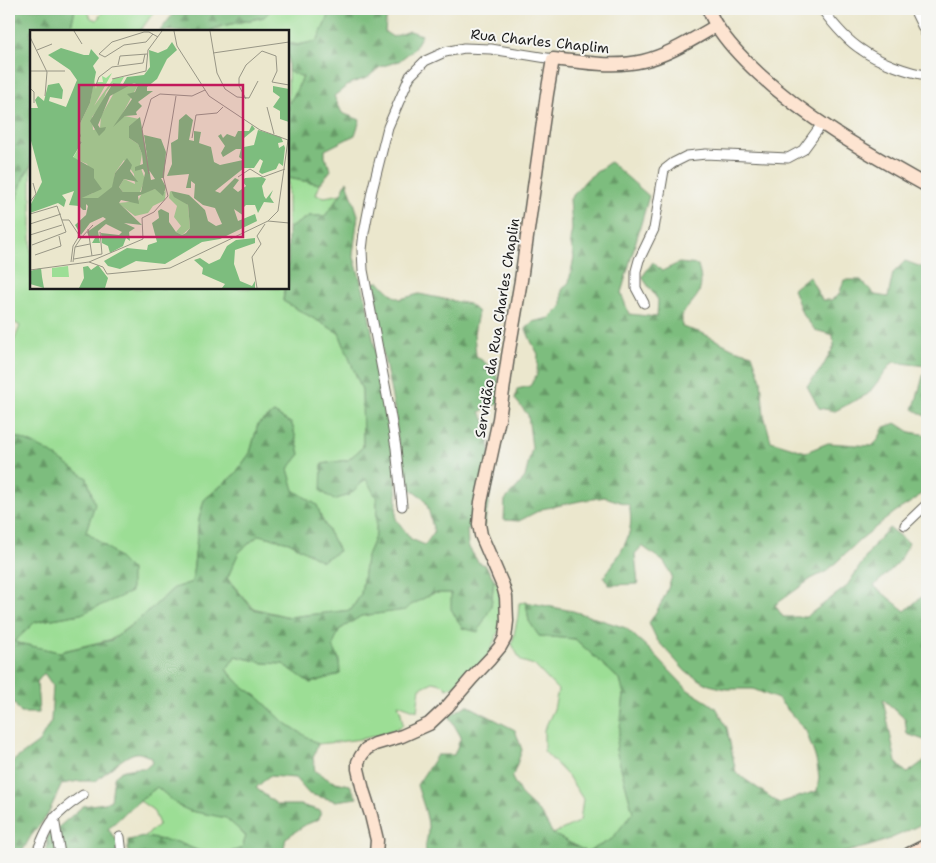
<svg xmlns="http://www.w3.org/2000/svg" width="936" height="863" viewBox="0 0 936 863" font-family="'Shantell Sans',sans-serif">
	<style>
		.green { fill: #9cde95; stroke: #5c7d58 }
		.forest { fill: url(#forest-firs); stroke: #4c6c4d }
		.lines { fill: none; stroke-linecap: round; stroke-linejoin: round }
		.street-casing { stroke: #64635a; stroke-width: 11 }
		.secondary-casing { stroke: #64635a; stroke-width: 15 }
		.street { stroke: #fff; stroke-width: 9 }
		.secondary { stroke: #fde4d1; stroke-width: 12 }
		.labels { text-anchor: middle; dominant-baseline: central; stroke-width: 4; stroke-linejoin: round; paint-order: stroke }
		.street-label { font-size: 14px; fill: #1c1c1c; stroke: #f6f6f2 }
		.inset-road { fill: none; stroke: #989686; stroke-width: 1 }
		.view { fill: #c2185b; fill-opacity: 0.15; stroke: #c2185b; stroke-width: 2.5 }
		.inset-edge { fill: none; stroke: #1c1c1c; stroke-width: 2.5 }
	</style>
	<defs>
		<pattern id="forest-firs" width="22" height="20" patternUnits="userSpaceOnUse" patternTransform="scale(1.25)"><rect width="22" height="20" fill="#7dbd7e"/><path d="M5 1l3.5 6h-7zM16 11l3.5 6h-7z" fill="#696"/></pattern>
	</defs>
	<rect width="100%" height="100%" fill="#f6f6f2"/>
	<filter id="ink" filterUnits="userSpaceOnUse"><feTurbulence type="fractalNoise" baseFrequency=".02" numOctaves="2"/><feDisplacementMap in="SourceGraphic" scale="10" xChannelSelector="R" yChannelSelector="G"/><feConvolveMatrix kernelMatrix="1 2 1 2 8 2 1 2 1" color-interpolation-filters="sRGB"/></filter>
	<filter id="wash" filterUnits="userSpaceOnUse"><feTurbulence type="fractalNoise" baseFrequency=".0096" numOctaves="4" result="noise"/><feDisplacementMap in="SourceGraphic" scale="20" xChannelSelector="R" yChannelSelector="G"/><feGaussianBlur stdDeviation="1.12" result="paint"/><feColorMatrix in="noise" values="0 0 0 0 0 0 0 0 0 0 0 0 0 0 0 0 0 1.4 0 .05"/><feComposite in="paint" operator="in"/></filter>
	<g filter="url(#wash)">
		<rect width="100%" height="100%" fill="#ebe7cd"/>
		<path class="green" d="M75,9h12l4,9 6,2 7,-11h52l-16,22h-70z
			M272,9h60l-15,32 -19,4 -10,-2v-12h-79l13,-5 42,-9z
			M288,71l15,5 -10,21 -5,7z
			M31,166v122h81l1,1 2,-1h169l-1,13 56,32 23,57 1,57 -15,13 -26,4 12,35 15,-4 17,-17 11,21 -1,35 -10,24 -5,36 -10,16 -62,7 -36,-9 -26,-30 12,-26 20,-17 30,7 32,18 18,-9 -17,-32 -5,-14 -23,-14 -6,-22 12,-15 -8,-30 -18,-11 -16,11 -8,29 -15,21 -31,26 -5,19 -7,63 -18,6 -31,28 -31,23 -53,13 -46,-10 22,-20 46,-8 50,-44 -17,-17 -28,-22 9,-27 -75,-66 -11,-1v-84l11,-27 -11,-7v-27l2,-3 -2,-2v-70l7,-16 8,-25z
			M288,178l32,6 -4,11 9,2 16,-3 -16,22h-16l-21,13z
			M494,579l10,15 -1,27 -15,35 -31,28 -10,5 -5,-5 -9,-2 -13,6 -3,23 -19,-7 3,9 2,12c-20,14 -61,16 -85,19l-34,-22 -26,-25 -16,-11 -16,-17 10,-13 28,7 19,1 28,19 29,-9 -1,-15 -7,-13 7,-16 22,-14 30,-4 20,-7 23,-12h17l40,14z
			M526,602l3,19 10,15 36,3 45,41 4,14 -4,34 -4,22 17,62 -21,28 -25,12 -34,-18 27,-13 3,-22 -15,-23 -24,-25v-21l10,-21 4,-19 -24,-25 -13,-4 -9,-17 6,-28 1,-13z
			M157,787l22,19 11,5 36,6 20,20 -4,11 -14,5 -29,-2 -22,-9 -33,-5 15,-13 -6,-14 -13,-9z"/>
		<path class="forest" d="M9,9h66l-5,22h-39v135l-7,10 -8,25 -7,16z
			M177,9h95l-8,8 -42,9 -13,5h-49z
			M332,9h57l-2,2 -2,21 8,5 16,-6 13,4 -8,14 -15,12 -19,6 -13,11 -16,5 -17,13 8,17 18,7 -5,15 -30,15v7l6,13 -11,14 -32,-6v-74l5,-7 10,-20 -15,-6v-28l10,2 19,-4z
			M610,162l39,34 -28,97 8,21 28,3 1,-17 -16,-23 11,-15 9,9 17,-8 19,2c7,27 1,29 -16,49v13l20,6 32,16 18,5 9,26 3,35 7,26 35,11 22,-9 44,3 6,-6 6,-13 12,-4 14,9 17,3v53l-11,11 -21,13 -34,27 -34,32 -16,8 -36,26 8,12h23l40,-30 30,-45 13,-14 20,15 -11,20 -24,23 31,25 22,-19v149l-20,-7 -2,-15 -22,-20 13,63 11,11 20,-14v62c-17,9 -33,17 -51,23 -11,4 -23,5 -35,10h-414c-4,-7 1,-15 1,-23 1,-14 -7,-32 -11,-46l20,-30h17l7,-18 -12,-21 18,-11 48,25 7,20 -10,28 10,18 20,19 11,19 34,18 25,-13 21,-27 -17,-62 4,-22 4,-33 -4,-15 -45,-41 -36,-3 -10,-15 -3,-19 47,9 53,17 23,21 39,41 21,13 8,6 10,19 9,45 43,30 38,-12 2,-14 -3,-18 -10,-28 -28,-32 -25,-10h-27l-17,-4 -23,-13 -29,-32 -8,-17c10,-15 18,-29 23,-47l-8,-14 -22,-16 -7,8 3,30 -29,1 -5,-8c16,-24 32,-41 25,-72l-24,-8 -25,4 -38,8 -23,12 -15,-1 1,-20 13,-14 7,-9 7,-29 -4,-33 -13,-16 2,-10 13,-3 7,-12 1,-20 -7,-13 -5,-12 6,-7 18,-4 12,-12v-16l7,-8 5,-25 -4,-17 2,-11 -2,-30 17,-20z
			M347,181l11,34 -5,39 13,45 26,144 5,54 -1,22 15,20 14,6 9,-13c-2,-7 -5,-24 -9,-31 -5,-7 -15,-12 -23,-16l-7,-73 -26,-129 10,-1 15,14 6,3 19,-5 50,10 9,8 -4,22 2,22 15,11 7,11 3,24 -21,10 8,14 4,58 -8,42 -17,3 1,17 10,16 7,3 9,14 -3,28 -13,25 -16,-4 -11,-19v-16h-17l-23,12 -5,5 -45,6 -22,14 -6,16 6,13 1,15 -30,9 -27,-19 -19,-1 -28,-7 -10,14 16,16 16,11 26,25 34,22 -5,14 2,13 16,10 19,4 7,13 -21,3 -27,-7 -14,-16 -26,-2 -13,12 22,17h23l20,6 -2,8 -14,6 -19,13 -3,15 1,1h-156v-14l16,-3 33,5 22,9 29,2 14,-5 4,-12 -20,-18 -36,-7 -11,-5 -22,-19 -29,23 -20,19 10,13v12h-71l-1,-2 1,-15 36,-31 22,-3 6,-3c1,-6 2,-20 4,-24 5,-8 23,-8 31,-8l7,-6 -2,-5c-5,-1 -11,-5 -15,-4 -10,1 -32,21 -40,28h-17l-17,3 -9,19 -6,13 -16,20 -8,14 -9,1 -5,-6v-81l30,-22 12,-21 2,-35 -9,-13 -7,9 2,31h-18l-12,-17v-259l11,1 26,12 41,28 8,26 -9,27 28,22 17,17v22l-50,22 -46,8 -21,20 45,10 53,-12 31,-24 31,-28 18,-6 7,-63 5,-19 31,-26 15,-21 8,-29 16,-11 18,11 8,30 -12,15 6,21 23,15 5,14 17,32 -17,10 -33,-19 -30,-7 -20,17 -12,27 26,30 36,8 62,-7 10,-16 5,-36 10,-24 1,-35 -11,-20 -17,16 -15,5 -13,-9 1,-27 26,-4 15,-13 -1,-57 -23,-57 -56,-32 2,-13h3v-59l21,-13h16l16,-22z
			M905,261l22,8v148l-14,-8 3,-8 10,-35 -33,-4 -25,32 -33,17 -16,-3 -12,-22 15,-18 12,-22 -1,-11 -18,-5 -13,-17 -9,-24 16,-13 13,24h9l8,-5 5,-15h17l14,15 13,2 5,-24z"/>
	</g>
	<g filter="url(#ink)">
		<g class="lines">
			<defs>
				<path id="street" d="M822,9c11,15 24,31 40,41 15,11 47,23 65,25
					M914,9l13,27
					M644,303l-8,-15v-17l3,-11 15,-31 10,-59 9,-7 14,-7 19,-2 82,4 15,-8 19,-26
					M402,506l-6,-58 -7,-42 -26,-136 -1,-20 2,-17 8,-42 16,-64 22,-51 15,-15 20,-9 19,-4 27,1 62,10
					M905,525l22,-21
					M54,818l6,36
					M120,837l2,17
					M34,854l3,-2c5,-11 9,-24 17,-33 8,-10 19,-17 29,-24"/>
				<path id="secondary" d="M708,9c3,5 5,12 9,17 11,18 27,34 42,48 50,47 109,79 168,112
					M376,854l1,-14 -6,-25 -8,-25 -5,-21v-7l3,-6 5,-7 9,-5 27,-8 27,-12 18,-17 25,-29 18,-19 10,-12 5,-9 2,-17 -1,-24 -3,-11 -22,-51 -2,-11 2,-22 18,-83 9,-63 13,-76 26,-186 6,-35c29,3 61,9 90,2 26,-6 50,-22 73,-35
					M909,854l18,-9"/>
			</defs>
			<use href="#street" class="street-casing"/>
			<use href="#secondary" class="secondary-casing"/>
			<use href="#street" class="street"/>
			<use href="#secondary" class="secondary"/>
		</g>
	</g>
	<g class="labels">
		<g class="street-label">
			<text transform="translate(540 41) rotate(6)">Rua Charles Chaplim</text>
			<text transform="translate(497 328) rotate(-81)">Servidão da Rua Charles Chaplin</text>
		</g>
	</g>
	<g transform="translate(30 30)">
		<rect width="259" height="259" fill="#ebe7cd"/>
		<path d="M82,43l-18,33 20,-28 10,-1 -4,7 -7,-1 -7,9 -4,12 -10,13 1,13 7,-2 1,-12 14,-25 19,-8 4,2 -19,35 6,-4 14,3 -10,7v12l9,6 4,10 -2,12 5,13 -5,13h-17l-4,-5 5,-8 11,5 -1,-10 -10,-14 -9,13 -2,14 -14,11h-18l12,-5 1,-15 -7,-14 -14,-6 9,-16 -4,-2v-12l12,-25 4,-24 2,10 1,-7h6l-1,-6 4,2zM136,157l-1,13 -12,6 -5,7 -13,3 -17,-13 20,-2 4,-8 13,-4 10,3zM140,161l18,14 2,23 -8,7 -6,-3 5,-6 -7,-9 3,-11 -8,-8zM38,236l1,11h-17v-9z" fill="#9cde95"/>
		<path d="M142,12l5,8 -10,9 -10,20 -10,8v4h6l-15,11 4,4 -6,6 1,3 -12,1 -12,11 17,-25 2,-3 -5,-5 8,-2 3,-7 -4,-2 -24,13 -12,29 2,3 6,-1 -1,3 -6,6 -9,-15 23,-38 10,1 4,-7 17,-2 6,-8 -1,-17 9,3 9,-4zM31,18l23,7h5l2,-6 8,9 -6,8 3,6 -6,31 -12,25 3,8 -3,4 4,2 -9,15 21,12v9l8,11 -20,9h16l14,-11 3,-14 12,-15 5,7 -2,6 8,11 -14,-3 -5,8 4,5h18l4,-19 -2,-4 -8,2v-4l8,-3 -1,-10 -4,-10 -9,-6v-12l11,-9 11,63 4,-1 -6,-9 -5,-35 17,4 5,13 -2,26h-3l5,9 -3,9 -8,-7 -17,7 1,8 -18,-4 -2,3 23,22 -18,-2 11,5 -6,4 1,9 -4,-3 -3,8 -13,7 -2,-7 -6,-3 -1,-10 18,2 3,-3 -16,-8 -8,7 2,12h-8l3,-5 -6,-1 -2,-5 19,-13 -3,-2 -13,6 -9,12 -6,-10 11,-10 2,-9 -2,-2v6h-3l-4,-4 -10,-1 5,-14 -12,4 4,5 -2,7 -6,-4 -28,10v-7l12,-24 -12,-45v-29h8l-3,-8 3,-4 6,5 4,-16 11,-2 4,7 -1,9 -12,-2 -1,4 17,6 11,-27 -7,-10 -22,-15zM243,56l16,3v33l-9,-3v-8l-7,-4 7,-10 -7,-5zM156,84l7,6 -4,20 5,1v-10l7,1 -2,11 12,4 3,15 6,3 23,-5 -4,-3 2,-8h-5l-13,8 -2,-4 4,-7 -7,-10 3,-2 2,4 4,-4 8,3 3,-6h11l3,-6 3,4 -11,9v9l10,-2 4,-15 23,7 2,5 -5,1 1,5 5,-3 1,3 -2,18 -4,-3 -3,6 -14,5 -3,-2 4,-11 -3,-2 -6,9h-10l-29,23 5,2 15,-15 4,2 -6,8 5,4 8,-6 -4,-5 3,-3 17,-1 4,2 -4,7 2,10 2,3 7,-9 -3,7 4,6 -10,-1 -6,11 -3,-8h-9l-3,3 1,8 -10,-7 4,12 17,-7 2,7 -37,18 -18,3 -37,22 -29,-3 -16,8 -12,-3 -4,-5 23,-13 20,2 1,-5 9,-3 -5,-19 7,-5 -1,-7 3,-2 8,4v9l7,10 6,3 4,-2 4,-5 -2,-23 -14,-8 -3,-6 18,4 16,15 3,11 8,5 6,-2 -7,-16 -12,-3 -9,-7 1,-14 -4,-3v7h-5l3,-14 -22,2 5,-12 -1,-21 7,-4 1,-19zM225,208v5l-20,7 -1,14 6,17 12,5 3,-5v7h-33l3,-4 -23,-10 1,-6 -9,-8 6,-2 9,6 11,-5 7,-13 9,-6zM68,235l10,13 -3,10h-26l5,-10 -1,-11 5,-1 3,4zM11,238l1,9 2,11 -14,-4v-13z" fill="#7dbd7e"/>
		<path class="inset-road" d="M44,1l8,13M180,1l7,42 8,16 12,8 12,1 9,-17M123,4l-7,8 -22,3 -19,12 -6,-3 13,-12 32,-10h5l9,5M0,7l17,35 -2,24M7,20l15,-6M183,23l76,-11M88,35l2,-9 27,-2M0,41h35M82,49l34,-8 2,-21 14,-19M66,55l3,-8 13,-10 31,-4 2,-9M0,58l4,4v11M216,69l-7,-13v-8l7,-13 16,-14 14,5 1,15 -5,11 17,3M237,77l7,27M162,108l4,-23 21,-2 6,-6M119,144l-7,-45 9,-30 9,-5 32,2 13,-6M208,147l12,-8 13,8 22,-8M0,172l6,-8 -3,-11M0,184l27,-8 9,26 -34,13M32,190h7l12,18 -6,9 -2,15M238,191l21,2M0,194l31,-10M58,199l4,27M0,205l32,-10M51,208l12,-13M45,217l15,-3M5,225l26,-9 -2,-10M44,229l28,-5 -2,-22M41,232l2,-16 6,-10M59,232l14,5 4,7 63,-6 98,-47 10,-10 10,-71 -28,-10 -51,-34 -32,-50 -3,-15M0,240l59,-8 54,-23 -1,-21 12,-6 14,-16 -5,-20 13,-80M227,258l-5,-31 9,-13 -4,-8 8,-12"/>
		<path class="view" d="M49,55h164v152h-164z"/>
		<rect width="259" height="259" class="inset-edge"/>
	</g>
	<rect width="936" height="863" fill="none" stroke="#f6f6f2" stroke-width="30"/>
</svg>
